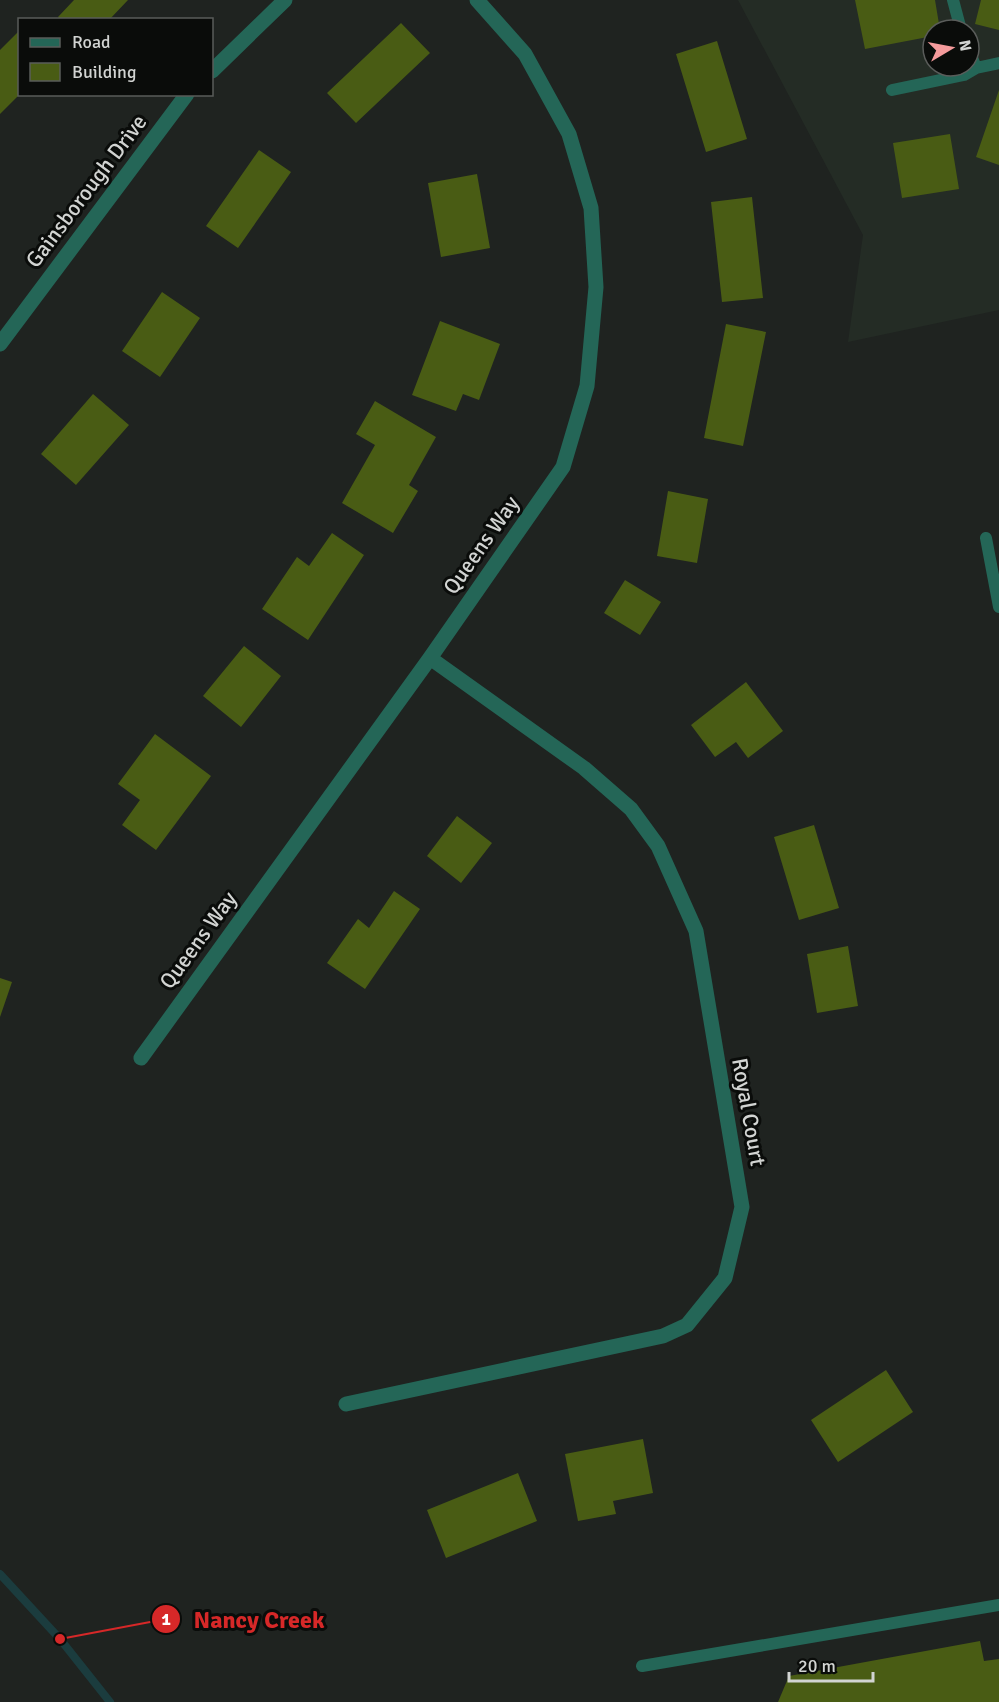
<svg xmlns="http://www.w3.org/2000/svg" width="999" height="1702" viewBox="0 0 999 1702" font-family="Signika,sans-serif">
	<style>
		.built { fill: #242c25; fill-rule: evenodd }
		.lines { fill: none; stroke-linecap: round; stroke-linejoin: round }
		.stream { stroke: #1b3c3e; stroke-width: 8 }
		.building { fill: #495c14 }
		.lane { stroke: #246657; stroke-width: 12 }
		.street { stroke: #246657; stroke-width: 15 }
		.labels { text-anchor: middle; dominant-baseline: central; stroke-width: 6; stroke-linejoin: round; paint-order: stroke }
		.street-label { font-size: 22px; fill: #d2d4d2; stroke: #0a0c0a }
		.leader { fill: none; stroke: #d62828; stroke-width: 2 }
		.callout-dot { fill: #d62828; stroke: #0a0c0a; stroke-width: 2 }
		.mark-label { font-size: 18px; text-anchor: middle; font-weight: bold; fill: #fff }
		.callout-label { font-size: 24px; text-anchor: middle; font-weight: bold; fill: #d62828; stroke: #0a0c0a; stroke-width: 6; stroke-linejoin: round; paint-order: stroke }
	</style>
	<rect width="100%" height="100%" fill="#1f2320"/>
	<path class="built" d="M738,0h261v310l-151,32 15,-107zM933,30h36v36h-36z"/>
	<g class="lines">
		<path class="stream" d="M0,1574l60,65 50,63"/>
	</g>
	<path class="building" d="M74,0h54l-19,20h-49l-2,-3z
		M855,0h80l5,30h-7v6l-68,13z
		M981,0h18v30l-24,-6z
		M401,23l29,30 -74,70 -29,-30z
		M20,30v64l-20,20v-64z
		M717,41l30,98 -41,13 -30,-98z
		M999,90v75l-23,-8z
		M950,134l9,55 -57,9 -9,-55z
		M259,150l32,22 -53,76 -32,-22z
		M477,174l13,74 -49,9 -13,-74z
		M752,197l11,101 -41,4 -11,-100z
		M162,292l38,26 -40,59 -38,-26z
		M440,321l60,23 -21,56 -16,-6 -7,17 -44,-16z
		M726,324l40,8 -23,114 -39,-8z
		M93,394l36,31 -53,60 -35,-31z
		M375,401l61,36 -27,48 9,6 -25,42 -51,-30 33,-58 -19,-11z
		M668,491l40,8 -11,64 -40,-7z
		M332,533l32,22 -56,85 -46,-31 35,-52 12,9z
		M625,580l36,22 -21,33 -36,-22z
		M244,646l37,30 -40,51 -38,-31z
		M746,682l37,49 -35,27 -12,-16 -21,15 -24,-32z
		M155,734l56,42 -55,74 -34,-25 18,-25 -22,-16z
		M457,816l35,27 -31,40 -34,-27z
		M814,825l25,83 -40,12 -25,-83z
		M394,891l26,18 -55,80 -38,-26 31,-44 11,9z
		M848,946l10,60 -41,7 -10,-59z
		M0,978l12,4 -12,35z
		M886,1370l27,42 -75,50 -27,-42z
		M643,1439l10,54 -40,8 3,13 -38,7 -13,-67z
		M518,1473l19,48 -91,37 -19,-48z
		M980,1641l4,20 15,-2v43h-221l11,-26z"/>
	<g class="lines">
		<path class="lane" d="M953,0l8,30
			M969,50l7,18
			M892,90l72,-15 12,-7 23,-5
			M986,538l13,69
			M642,1666l357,-61"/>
		<path class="street" d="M212,71l73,-71
			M0,344l187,-250
			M141,1058l289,-400 133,-191 24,-81 9,-99 -5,-79 -22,-74 -44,-80 -48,-54
			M346,1404l317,-68 24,-11 38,-47 17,-71 -46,-276 -38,-85 -27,-37 -47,-41 -154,-110"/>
	</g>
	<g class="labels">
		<g class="street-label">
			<text transform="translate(86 191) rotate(-53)">Gainsborough Drive</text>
			<text transform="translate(481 545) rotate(-55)">Queens Way</text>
			<text transform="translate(198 940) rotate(-54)">Queens Way</text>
			<text transform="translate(749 1112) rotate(80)">Royal Court</text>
		</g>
	</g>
	<path class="leader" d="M60 1639L166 1619"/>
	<g class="callout-dot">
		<circle cx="60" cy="1639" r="6"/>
		<circle cx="166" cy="1619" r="15"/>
	</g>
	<g class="mark-label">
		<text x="166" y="1625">1</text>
	</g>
	<g class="callout-label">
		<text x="259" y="1628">Nancy Creek</text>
	</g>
	<rect x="18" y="18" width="195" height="78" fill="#0a0c0a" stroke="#5a5c5a" stroke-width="1.5"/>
	<rect x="30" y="38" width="30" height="9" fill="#246657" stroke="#5a5c5a" stroke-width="1.5"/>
	<text x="72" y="48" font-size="18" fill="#d2d4d2">Road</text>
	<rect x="30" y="63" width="30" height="18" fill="#495c14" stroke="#5a5c5a" stroke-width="1.5"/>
	<text x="72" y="78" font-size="18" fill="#d2d4d2">Building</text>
	<g transform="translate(951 48) rotate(80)"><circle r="28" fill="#0a0c0a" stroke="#5a5c5a" stroke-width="1.5"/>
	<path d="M0-4.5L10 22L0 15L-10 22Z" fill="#f59b9c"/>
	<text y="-9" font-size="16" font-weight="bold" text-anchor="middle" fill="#d2d4d2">N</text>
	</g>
	<path d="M789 1672v9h84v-9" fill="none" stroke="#d2d4d2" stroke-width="3"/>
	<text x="798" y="1672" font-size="18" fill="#d2d4d2" stroke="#0a0c0a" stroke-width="4.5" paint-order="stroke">20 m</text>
</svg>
